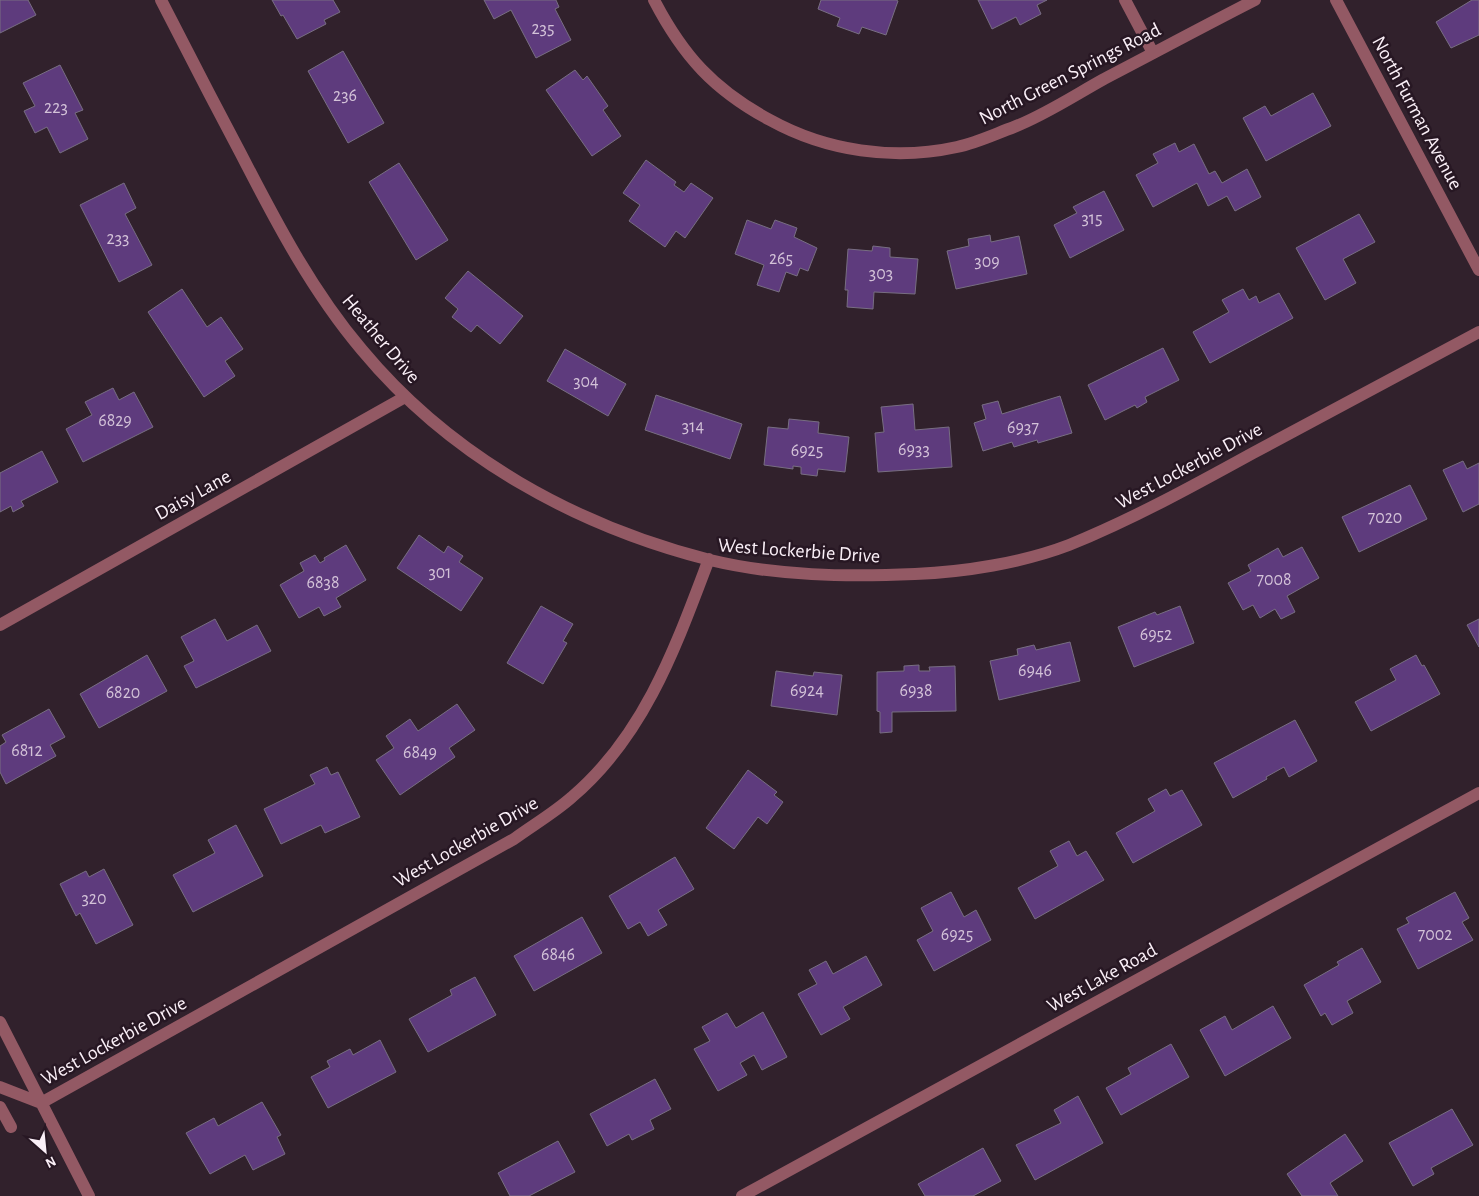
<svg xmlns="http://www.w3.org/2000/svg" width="1479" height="1196" viewBox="0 0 1479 1196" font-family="'Alegreya Sans',sans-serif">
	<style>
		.building { fill: #5e3b7d; stroke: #786e82 }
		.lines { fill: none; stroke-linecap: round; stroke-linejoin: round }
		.minor { stroke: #935964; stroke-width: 12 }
		.labels { text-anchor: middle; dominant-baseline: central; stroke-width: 5; stroke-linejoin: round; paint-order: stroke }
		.number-label { font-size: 18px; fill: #d3c2d8 }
		.street-label { font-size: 20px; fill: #faeff7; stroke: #271723 }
	</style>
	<rect width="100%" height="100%" fill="#31212c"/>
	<path class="building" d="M0,0h28l8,15 -36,18z
		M272,0h61l7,12 -16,8 2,4 -29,15 -14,-24 -2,1z
		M484,0h72l3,7 -4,2 16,31 -35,18 -25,-48 -17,9z
		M821,0h75l2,1 -12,34 -24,-8 -3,7 -22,-8 3,-8 -22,-9z
		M978,0h69l-10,5 4,9 -21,11 -4,-8 -24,12z
		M1472,0h7v35l-28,13 -15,-26z
		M343,51l41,72 -36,20 -40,-72z
		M60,65l23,45 -8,3 13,26 -28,14 -13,-26 -12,6 -11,-22 11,-5 -12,-23z
		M575,70l8,10 4,-4 21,30 -5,4 18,26 -29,20 -46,-66z
		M1313,93l18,33 -65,35 -23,-43 22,-12 6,10z
		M1175,143l4,9 15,-8 15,30 6,-3 7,12 25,-14 14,28 -26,14 -8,-15 -19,10 -11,-23 -44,24 -17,-32 22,-12 -5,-9z
		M646,160l30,22 -2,3 10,7 7,-9 22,15 -28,40 -9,-7 -11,16 -36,-26 11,-16 -17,-12z
		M399,163l49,77 -32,20 -47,-78z
		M124,183l12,25 -11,6 27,51 -33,17 -39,-77z
		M1104,191l20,39 -54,28 -16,-33 23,-12 -4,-6z
		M1359,214l16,28 -32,17 13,24 -31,17 -29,-52z
		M747,220l24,9 4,-9 22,8 -3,9 23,11 -9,23 -8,-3 -3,8 -11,-4 -7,20 -22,-7 7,-20 -29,-11z
		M990,235l1,7 28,-6 8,38 -71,15 -9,-38 22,-5 -1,-7z
		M873,246l17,2v9l28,2 -3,35 -41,-2 -1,17 -26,-2 1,-17h-3l3,-41 24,2z
		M468,271l55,45 -23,28 -23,-19 -6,7 -19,-15 6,-8 -13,-11z
		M182,289l25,38 14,-10 22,32 -18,12 10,15 -31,21 -56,-85z
		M1243,289l6,11 7,-4 3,7 20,-10 14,25 -83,45 -17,-31 36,-20 -7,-12z
		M1163,348l16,32 -34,17 2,5 -10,6 -2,-3 -30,15 -17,-35z
		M565,349l61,35 -18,32 -61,-35z
		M113,388l6,12 15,-8 19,35 -70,35 -17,-33 26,-14 -7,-13z
		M656,395l86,29 -12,35 -85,-29z
		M1060,396l12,37 -34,10 -1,-3 -23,7 -2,-5 -29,9 -9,-28 12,-4 -4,-14 16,-4 4,13z
		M913,404l2,26 34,-3 3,40 -74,5 -3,-39 9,-1 -3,-25z
		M789,419l30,3 -1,11 31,4 -4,35 -27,-3 -1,7 -16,-2v-7l-8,-1v3l-29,-4 4,-38 20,2z
		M42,451l16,31 -37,19 3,5 -11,6 -2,-6 -11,6v-39z
		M1463,461l4,8 12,-6v41l-16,8 -20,-42z
		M1410,485l17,34 -68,33 -17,-35z
		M419,535l25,18 4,-7 15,10 -4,6 24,16 -22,33 -64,-43z
		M346,545l20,35 -30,18 5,9 -17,9 -5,-9 -20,11 -19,-33 24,-14 -4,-8 15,-8 5,8 5,-3 -1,-2z
		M1302,547l17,31 -32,18 8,16 -14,7 -6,-10 -15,9 -7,-13 -10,5 -15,-27 23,-12 -3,-6 30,-17 5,9z
		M541,606l32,18 -10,17 4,2 -24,41 -36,-21z
		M1180,606l14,37 -60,24 -16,-40 37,-15 2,3z
		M215,619l12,22 30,-16 14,26 -75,37 -12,-22 10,-5 -13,-24z
		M1479,619v28l-12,-22z
		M1070,642l10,39 -81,19 -9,-39 28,-6 -1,-6 17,-4 2,5z
		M147,655l20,36 -68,37 -19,-34z
		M1416,655l6,11 2,-1 16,29 -69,37 -16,-29 41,-22 -6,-11z
		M919,665v6h11l-1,-4 26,-1 1,45 -64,1v20l-12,1v-21l-3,-1v-39l27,-1v-5z
		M776,671l37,5 1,-4 28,3 -5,40 -66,-9z
		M457,704l18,26 -26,18 6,9 -55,38 -24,-35 18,-12 -8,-12 24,-17 8,12z
		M49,709l16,28 -15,8 6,11 -50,28 -6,-12v-26l6,-4 -4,-7z
		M1295,720l22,41 -28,16 -5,-10 -18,10 1,2 -34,19 -19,-35z
		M327,767l4,8 7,-3 22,45 -35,16 -4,-8 -40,19 -17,-35 51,-25 -5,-9z
		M748,770l29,22 -3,3 9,7 -16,22 -9,-7 -24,32 -28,-21z
		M1166,789l4,7 12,-6 20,35 -69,38 -17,-30 39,-22 -7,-12z
		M236,825l27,51 -70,36 -20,-37 42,-22 -7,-13z
		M1069,841l8,15 9,-5 18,29 -69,39 -17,-31 40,-22 -8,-15z
		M675,857l19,32 -36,21 9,15 -19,11 -8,-14 -12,7 -19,-33z
		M104,869l29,56 -37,19 -16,-31 -4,3 -16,-32 26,-13 3,6z
		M951,892l13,25 12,-7 15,30 -57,31 -17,-31 16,-9 -12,-23z
		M1455,892l14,26 -7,4 11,18 -55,29 -21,-40 12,-6 -3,-5z
		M582,917l20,36 -68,38 -20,-35z
		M1362,948l19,34 -34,19 6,12 -21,12 -7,-12 -4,3 -17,-31 35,-20 -2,-3z
		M866,956l16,29 -39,22 7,12 -29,16 -23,-41 19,-10 -8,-14 17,-9 7,13z
		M475,977l21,38 -68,37 -19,-33 43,-24 -2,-5z
		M1273,1006l18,32 -66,38 -25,-46 25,-14 7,14z
		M763,1012l24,45 -25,13 -8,-15 -14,8 7,12 -29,16 -24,-42 16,-8 -8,-14 25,-14 9,15z
		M380,1040l16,32 -68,36 -17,-31 19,-10 -3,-6 23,-12 3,6z
		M1171,1044l18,33 -68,38 -15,-27 25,-14 -3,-6z
		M655,1079l16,30 -21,11 4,9 -22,11 -3,-6 -22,12 -17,-32z
		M1078,1096l25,47 -68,37 -19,-35 45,-22 -7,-13z
		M262,1102l19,33 -4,2 8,17 -32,16 -8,-15 -35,19 -24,-41 28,-15 4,8z
		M1452,1109l21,36 -42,23 3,6 -21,12 -24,-43z
		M1345,1134l18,27 -33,22 8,13h-36l-15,-22z
		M558,1141l17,31 -46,24h-19l-12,-23z
		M983,1148l18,33 -28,15h-48l-7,-12z"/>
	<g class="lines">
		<path class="minor" d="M161,0c26,51 53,103 80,154 35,68 71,137 121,196 89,107 214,176 348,210 66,16 137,17 205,14 49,-2 107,-11 154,-29 64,-26 124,-59 184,-92 76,-40 151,-81 226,-121
			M654,0c29,56 60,90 116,120 56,31 124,41 187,27 19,-4 38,-13 57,-20 31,-12 61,-32 90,-48 50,-26 100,-53 151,-79
			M1125,0l28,53
			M1336,0l143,270
			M0,625l405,-228
			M0,1022l89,174
			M0,1087l41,16 473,-264c19,-14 40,-26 58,-42 73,-62 104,-151 137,-238
			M0,1107l11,20
			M742,1196l737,-403"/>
	</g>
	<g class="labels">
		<g class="number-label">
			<text x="543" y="29">235</text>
			<text x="345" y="96">236</text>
			<text x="56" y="108">223</text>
			<text x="1092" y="219">315</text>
			<text x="118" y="239">233</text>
			<text x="781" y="259">265</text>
			<text x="987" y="262">309</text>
			<text x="881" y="274">303</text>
			<text x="586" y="382">304</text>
			<text x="115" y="421">6829</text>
			<text x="693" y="427">314</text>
			<text x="1023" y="428">6937</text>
			<text x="914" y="450">6933</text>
			<text x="807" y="451">6925</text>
			<text x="1385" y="518">7020</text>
			<text x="440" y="573">301</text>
			<text x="1274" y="580">7008</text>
			<text x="323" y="583">6838</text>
			<text x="1156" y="635">6952</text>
			<text x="1035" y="671">6946</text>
			<text x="807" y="691">6924</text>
			<text x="916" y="691">6938</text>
			<text x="123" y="693">6820</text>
			<text x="27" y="751">6812</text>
			<text x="420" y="753">6849</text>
			<text x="94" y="899">320</text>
			<text x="957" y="935">6925</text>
			<text x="1435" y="935">7002</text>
			<text x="558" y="955">6846</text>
		</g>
		<g class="street-label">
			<text transform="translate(1070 74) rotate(-27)">North Green Springs Road</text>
			<text transform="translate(1417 113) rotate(62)">North Furman Avenue</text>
			<text transform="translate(381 339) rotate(50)">Heather Drive</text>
			<text transform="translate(1189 466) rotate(-28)">West Lockerbie Drive</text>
			<text transform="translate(193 495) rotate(-29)">Daisy Lane</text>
			<text transform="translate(799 551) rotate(4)">West Lockerbie Drive</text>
			<text transform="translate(466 842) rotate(-30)">West Lockerbie Drive</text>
			<text transform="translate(1102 978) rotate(-29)">West Lake Road</text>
			<text transform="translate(114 1041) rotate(-29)">West Lockerbie Drive</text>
		</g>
	</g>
	<g transform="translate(45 1151) rotate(153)" stroke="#271723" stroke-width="4" paint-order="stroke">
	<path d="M0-4L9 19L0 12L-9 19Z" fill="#faeff7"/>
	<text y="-8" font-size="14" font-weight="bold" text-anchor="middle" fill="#faeff7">N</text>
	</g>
</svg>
